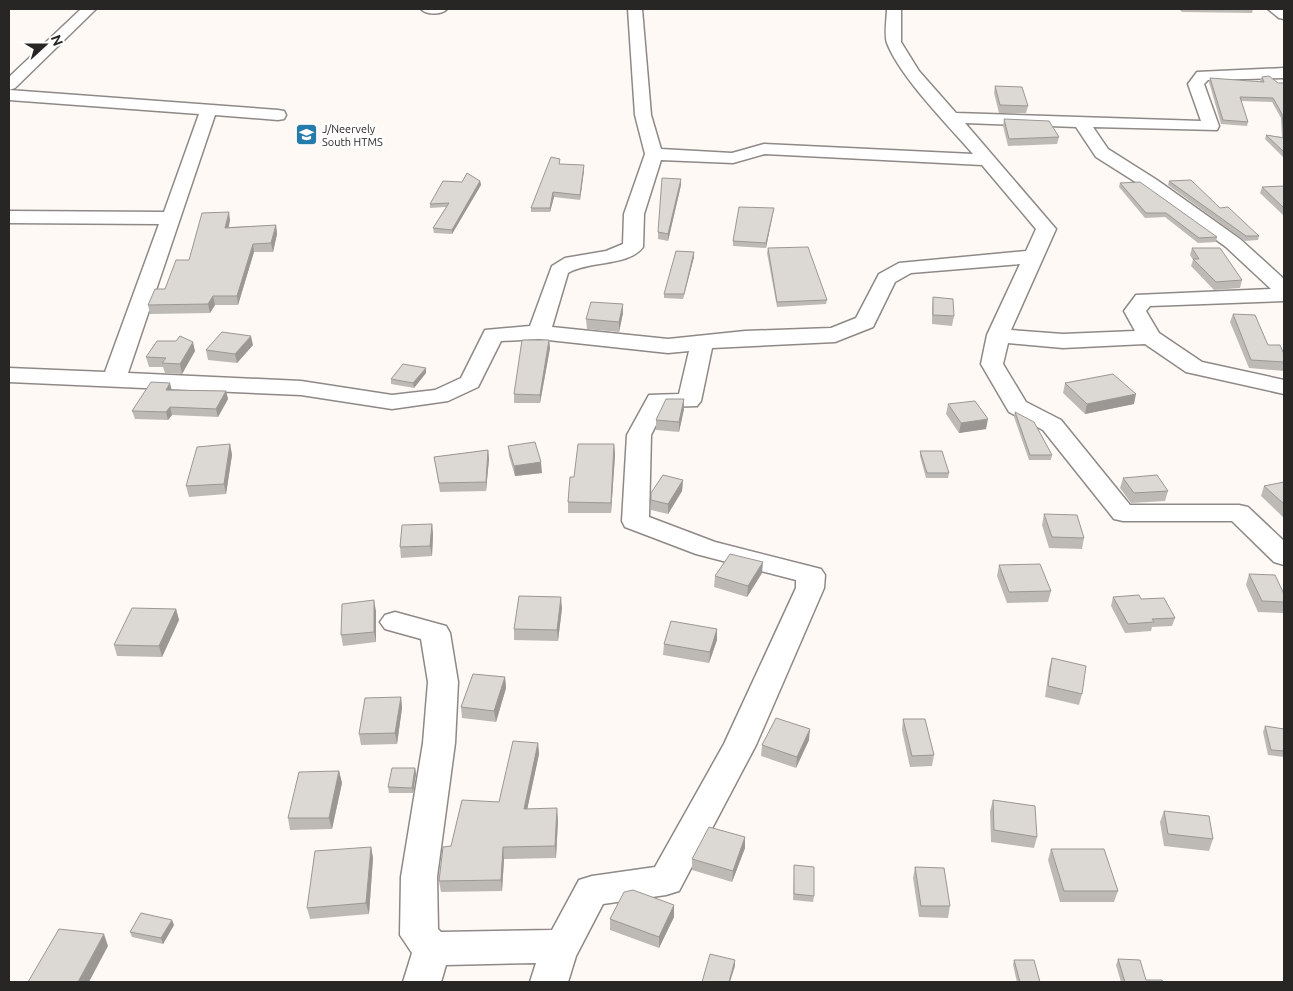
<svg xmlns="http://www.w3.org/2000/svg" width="1293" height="991" viewBox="0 0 1293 991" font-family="Ubuntu,sans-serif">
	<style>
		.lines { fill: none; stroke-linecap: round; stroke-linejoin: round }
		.minor-casing { stroke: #8e8987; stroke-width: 3 }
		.minor { fill: #fff; fill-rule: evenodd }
		.wall { fill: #bdbab6 }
		.shaded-wall { fill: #9a9794 }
		.building { fill: #dcd8d4; stroke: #9a9794 }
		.labels { text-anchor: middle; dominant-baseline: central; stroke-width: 5; stroke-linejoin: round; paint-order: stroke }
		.far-poi-label { font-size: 11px; fill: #282625; stroke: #fff; text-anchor: start }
	</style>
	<rect width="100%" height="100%" fill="#fff9f6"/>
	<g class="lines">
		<defs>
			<path id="minor" d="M81,9h15l-81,79 -6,2v-13z
				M421,9h26c-5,6 -21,6 -26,0z
				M628,9h14l9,106 10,34 71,4 32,-9 209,10c-24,-28 -73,-77 -86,-111 -3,-9 0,-25 0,-34h14v33l18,29 37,42 245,8 -13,-37 9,-12 87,-4v10l-76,2 -4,4 15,42 -2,4 -124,-3 15,22 49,31 83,59 44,40v22l-134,5 -4,5 13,22 43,29 82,18v14l-98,-22 -41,-28 -82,4 -55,-5 -5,21 23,38 35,18 69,85h109l9,2 36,34v24l-10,-3 -42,-41h-109l-9,-2 -71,-89 -34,-18 -28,-48 6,-29 33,-71 -109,9 -16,9 -22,45 -38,15 -123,6 -11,53 -4,5 -32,1 -14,28 -2,82 66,25 106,27 4,6 -1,13 -68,157 -77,146 -13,4 -63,9 -27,52 -8,26h-38l6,-19 -90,2 -5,17h-38l9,-29 -12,-18 1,-58 22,-134 5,-61 -7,-43 -36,-10 -5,-7 5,-7 10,-3 51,14 4,7 8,49 -3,61 -18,134 1,52 3,3 111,-2 27,-50 13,-4 63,-9 69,-123 72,-156v-8l-100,-26 -71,-27 -3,-6 5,-86 22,-40 30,-1 10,-43 -21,2 -129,-14 -38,2 -23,46 -30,14 -56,8 -91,-14 -292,-13v-14l96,4 54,-148 -150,-1v-12l155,1 35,-98 -190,-14v-10l269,20 6,1 2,4 -2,4 -6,1 -63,-5 -87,258 173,8 91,14 43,-5 26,-12 24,-48 45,-4 22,-60 13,-8 41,-7 17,-7 1,-30 21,-60 -10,-39zM965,123l111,4 20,30 49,31 81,59 45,42 -135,6 -12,16 11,20 -72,3 -52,-4 45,-101zM765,154l217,11 54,64 -10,22 -127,12 -20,11 -23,44 -25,10 -86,3 -77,8 -116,-12 16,-54c19,-12 62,-7 75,-26l1,-33 17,-54 72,3z
				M1268,9h16v10l-5,-1z"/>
		</defs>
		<use href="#minor" class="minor-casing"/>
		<use href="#minor" class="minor"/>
	</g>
	<path class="wall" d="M1179,9h74l-1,4 -70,-1z
		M1262,77l16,6h6v75l-19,-19 1,-4 16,2 -1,-19 -9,-16 -31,-1 7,21 -1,4 -26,-2 -12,-42 1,-4 51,4 -1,-2z
		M995,86l33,20 -2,7h-27l-5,-20z
		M1004,119l55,18 -2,7 -49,2 -5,-20z
		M560,164l24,6 -4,30 -26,-3 -4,15h-19v-4z
		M480,181l1,4 -29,49 -18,-1 -1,-5 13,-21 -16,1v-4l32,-22z
		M1169,181l51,27 39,28 -1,4 -13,1 -77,-56z
		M1120,183l97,54 -1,5 -18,1 -33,-26 -20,1 -26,-31z
		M681,185l-13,56 -10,-2v-7z
		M1284,186v30l-24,-23 2,-6z
		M774,208l-8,40 -33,-2v-5z
		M230,220l-1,7 47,-2 1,9 -4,18h-19l-16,53h-23l-5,8 -60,1 -2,-9 17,-16 24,-29z
		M768,248l59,52 -1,4 -49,3 -10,-54z
		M1192,248l50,32 -2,8 -26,2 -23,-24 2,-6 -3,-5z
		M694,252v5l-11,42 -19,-1v-4z
		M933,297l21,19 -2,10 -20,-2v-17z
		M623,313l-4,19 -32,-3 -1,-10z
		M1233,314l35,31 16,9v17l-35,-3 -19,-46z
		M549,340l1,8 -10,55h-26v-9z
		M253,345l-16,18 -29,-3 -2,-10z
		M195,351l-13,23 -17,-1 -2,-6h-14l-3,-10z
		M426,373l-12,15 -23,-4v-5z
		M1065,383l69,21 -49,10 -22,-21z
		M172,390l54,1 2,8 -10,18 -46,-2 -4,5 -33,-1 -3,-8z
		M684,399v10l-5,23 -23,-2v-10z
		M948,404l38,25 -27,4 -13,-19z
		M1015,412l37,43 -1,5h-22l-15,-43z
		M230,444l2,11 -6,39 -37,3 -3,-11z
		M614,444l1,11 -4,58h-43v-11l6,-25z
		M508,446l34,27 -27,3 -6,-20z
		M488,450l1,9 -3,32 -46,1 -6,-35z
		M920,451l29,22 -1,5h-22l-6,-22z
		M1123,478l45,13 -3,10 -34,2 -11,-15z
		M683,480l-1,11 -14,23 -17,-4v-17z
		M1284,482v36l-23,-22 3,-10z
		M1044,514l40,24 -2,11 -33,-1 -7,-23z
		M432,524l1,11 -1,21 -31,2 -1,-11z
		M999,565l52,26 -3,11 -41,1 -10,-27z
		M762,573l-15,24 -33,-10 1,-11z
		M1249,574l35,20v19l-26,-1 -12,-27z
		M1113,597l28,2 34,19 -3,8 -20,1 -1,4 -26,2 -14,-27z
		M562,608l-4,33 -44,-1v-11z
		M176,609l3,11 -17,37 -45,-1 -3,-11z
		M376,611v31l-33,4 -2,-11z
		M717,629v11l-8,23 -46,-8 1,-11z
		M1052,658l30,36 -3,11 -34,-8 4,-28z
		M505,677l1,11 -10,34 -34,-4 -1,-11z
		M401,697l1,11 -5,36 -36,1 -2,-11z
		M903,719l31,36 -2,11 -22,1 -8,-37z
		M1265,726l19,3v28l-16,-2 -5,-23z
		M809,740l-13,28 -35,-12 1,-11z
		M538,743l1,11 -12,55 31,11 -2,38 -52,1 -2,32 -61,1 -2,-11 12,-35 48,-44z
		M415,768l1,6 -3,19h-24l-1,-6z
		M339,771l3,12 -10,46 -42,1 -2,-12z
		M993,800l44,37 -3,11 -43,-6 -1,-31z
		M1164,811l49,28 -4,12 -45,-5 -4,-24z
		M371,847l2,11 -4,56 -59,5 -3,-11z
		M745,848l-13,34 -40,-12v-11z
		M1051,849l67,42 -4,11h-54l-12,-42z
		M794,865l20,31 -1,6 -20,-2z
		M915,867l35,39 -2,12 -29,-1 -6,-39z
		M674,917l-15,31 -49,-18v-11z
		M174,925l-11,19 -31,-7 -2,-5z
		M1118,959l28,21 17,2h-42l-5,-17z
		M1014,960l26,22h-23l-4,-17z"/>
	<path class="shaded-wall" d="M584,165v5l-4,30v-5z
		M681,179v6l-13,56v-7z
		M480,181l1,4 -29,49v-4z
		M553,192l1,5 -4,15v-4z
		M774,208l-8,40v-5z
		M229,212l1,8 -4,16 -1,-8z
		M276,225l1,9 -4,18 -2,-9z
		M253,244l1,8 -16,53 -1,-9z
		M694,252v5l-11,42 1,-5z
		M213,296l2,9 -5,8 -2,-9z
		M623,304v9l-4,19v-10z
		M251,336l2,9 -16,18 -2,-9z
		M549,340l1,8 -10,55v-8z
		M193,342l2,9 -13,23 -2,-10z
		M426,368v5l-12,15 -1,-5z
		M170,383l2,8 -6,-1z
		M226,391l2,8 -10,18 -2,-8z
		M1136,394l-2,10 -49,10 2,-10z
		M684,399v10l-5,23v-10z
		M170,407l2,8 -4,5 -2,-8z
		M988,419l-2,10 -27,4 2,-10z
		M230,444l2,11 -6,39 -2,-10z
		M614,444l1,11 -4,58v-10z
		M488,450l1,9 -3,32v-9z
		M541,462l1,11 -27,3 -1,-10z
		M683,480l-1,11 -14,23v-10z
		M432,524l1,11 -1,21 -2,-10z
		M763,562l-1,11 -15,24 1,-11z
		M561,597l1,11 -4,33 -1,-11z
		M374,600l2,11v31l-2,-10z
		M176,609l3,11 -17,37 -3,-11z
		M717,629v11l-8,23 1,-11z
		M505,677l1,11 -10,34 -2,-11z
		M401,697l1,11 -5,36 -2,-11z
		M810,729l-1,11 -13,28 1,-11z
		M538,743l1,11 -14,66 -1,-11z
		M415,768l1,6 -3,19 -1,-5z
		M339,771l3,12 -10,46 -3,-11z
		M557,808l1,12 -2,38 -1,-12z
		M745,837v11l-13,34 1,-11z
		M371,847l2,11 -4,56 -3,-11z
		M503,847l1,12 -2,32 -1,-11z
		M674,905v12l-15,31v-11z
		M172,920l2,5 -11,19 -2,-6z
		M104,934l4,12 -19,36h-11z
		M735,960v6l-5,16h-1z"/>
	<path class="building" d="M1269,76l9,7h6v69l-18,-17 18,3 -2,-24 -9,-16 -33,-1 8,25 -25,-2 -13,-42 54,4 -2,-5z
		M995,86l27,1 6,19 -28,-1z
		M1004,119l45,2 10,16 -50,2z
		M551,157l9,2 -1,5 25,1 -4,30 -27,-3 -3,16h-19z
		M467,173l13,8 -28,49 -19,-2 16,-25 -19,1 13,-23 19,1z
		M662,178l19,1 -13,55 -10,-2z
		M1191,180l29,28 8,-1 31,29h-13l-77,-55z
		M1140,182l77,55 -18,1 -33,-25h-20l-26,-30z
		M1284,186v22l-22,-21z
		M739,207l35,1 -8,35 -33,-2z
		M229,212l-4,16 51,-3 -5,18 -18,1 -16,52h-24l-5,8 -60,1 7,-16h10l11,-29h13l13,-47z
		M808,247l19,53 -50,2 -9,-54z
		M1192,248h28l22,32 -26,2 -23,-23h6z
		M676,251l18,1 -10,42h-20z
		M933,297l20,2 1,17 -21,-1z
		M591,302l32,2 -4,18 -33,-3z
		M1233,314l22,1 13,30h12l4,9v8l-33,-2z
		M222,332l29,4 -16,18 -29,-4z
		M180,336l13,6 -13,22 -18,-1 4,-5 -20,-1 11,-16h19z
		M522,340h27l-9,55 -26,-1z
		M403,364l23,4 -13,15 -22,-4z
		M1113,374l23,20 -49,10 -22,-21z
		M151,382l19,1 -4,7 60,1 -10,18 -46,-2 -4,5 -34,-1z
		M666,399h18l-5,23 -23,-2z
		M975,401l13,18 -27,4 -13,-19z
		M1015,412l19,10 18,33h-22z
		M535,442l6,20 -27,4 -6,-20z
		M230,444l-6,40 -38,2 11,-39z
		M578,444h36l-3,59 -43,-1 2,-25h4z
		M488,450l-2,32 -47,1 -5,-26z
		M920,451h22l7,22h-22z
		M663,475l20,5 -15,24 -17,-4v-7z
		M1157,475l11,16 -34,2 -11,-15z
		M1284,482v22l-20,-18z
		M1044,514l33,1 7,23 -32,-1z
		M432,524l-2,22 -30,1 2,-22z
		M730,554l33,8 -15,24 -33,-10z
		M1040,564l11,27 -42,1 -10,-27z
		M1249,574l26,1 9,19v8l-22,-1z
		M1139,595l2,4 23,-1 11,20 -23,1 2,3 -26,2 -15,-27z
		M519,596l42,1 -4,33 -43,-1z
		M374,600v32l-33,3 1,-31z
		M132,608l44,1 -17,37 -45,-1z
		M671,621l46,8 -7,23 -46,-8z
		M1052,658l34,8 -4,28 -34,-8z
		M473,674l32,3 -11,34 -33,-4z
		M401,697l-6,36 -36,1 6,-36z
		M776,718l34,11 -13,28 -35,-12z
		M903,719h22l9,36 -22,1z
		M1265,726l19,3v22l-13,-1z
		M513,741l25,2 -14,66 33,-1 -2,38 -52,1 -2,33 -62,1 4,-34 8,-1 11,-46 37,2z
		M392,768h23l-3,20 -24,-1z
		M339,771l-10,47h-41l11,-46z
		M993,800l42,6 2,31 -43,-7z
		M1164,811l45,5 4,23 -45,-5z
		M709,827l36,10 -12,34 -41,-12z
		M371,847l-5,56 -59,5 8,-57z
		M1051,849h53l14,42h-54z
		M794,865l20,2v29l-20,-2z
		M915,867l29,1 6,38h-29z
		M633,890l41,15 -15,32 -49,-18 14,-27z
		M141,913l31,7 -11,18 -31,-6z
		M59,929l45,5 -26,48h-50z
		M710,954l25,6 -6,22h-27z
		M1118,959l22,1 6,20h16l1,2h-38z
		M1014,960h20l6,22h-20z"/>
	<defs>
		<symbol id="school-square" viewBox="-11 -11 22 22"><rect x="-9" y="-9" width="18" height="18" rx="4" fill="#257cab" stroke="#fff"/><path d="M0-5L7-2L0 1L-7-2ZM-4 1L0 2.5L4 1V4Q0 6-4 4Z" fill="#fff"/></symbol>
	</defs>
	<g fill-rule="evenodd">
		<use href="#school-square" x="294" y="122" width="25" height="25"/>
	</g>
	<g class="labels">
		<g class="far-poi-label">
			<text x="322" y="129">J/Neervely<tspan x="322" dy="13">South HTMS</tspan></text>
		</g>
	</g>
	<rect width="1293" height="991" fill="none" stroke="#282625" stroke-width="20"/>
	<g transform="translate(45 45) rotate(69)" stroke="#ffffff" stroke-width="4" paint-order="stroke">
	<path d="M0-4L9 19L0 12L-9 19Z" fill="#282625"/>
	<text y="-8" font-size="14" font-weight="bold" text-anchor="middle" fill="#282625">N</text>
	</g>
</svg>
